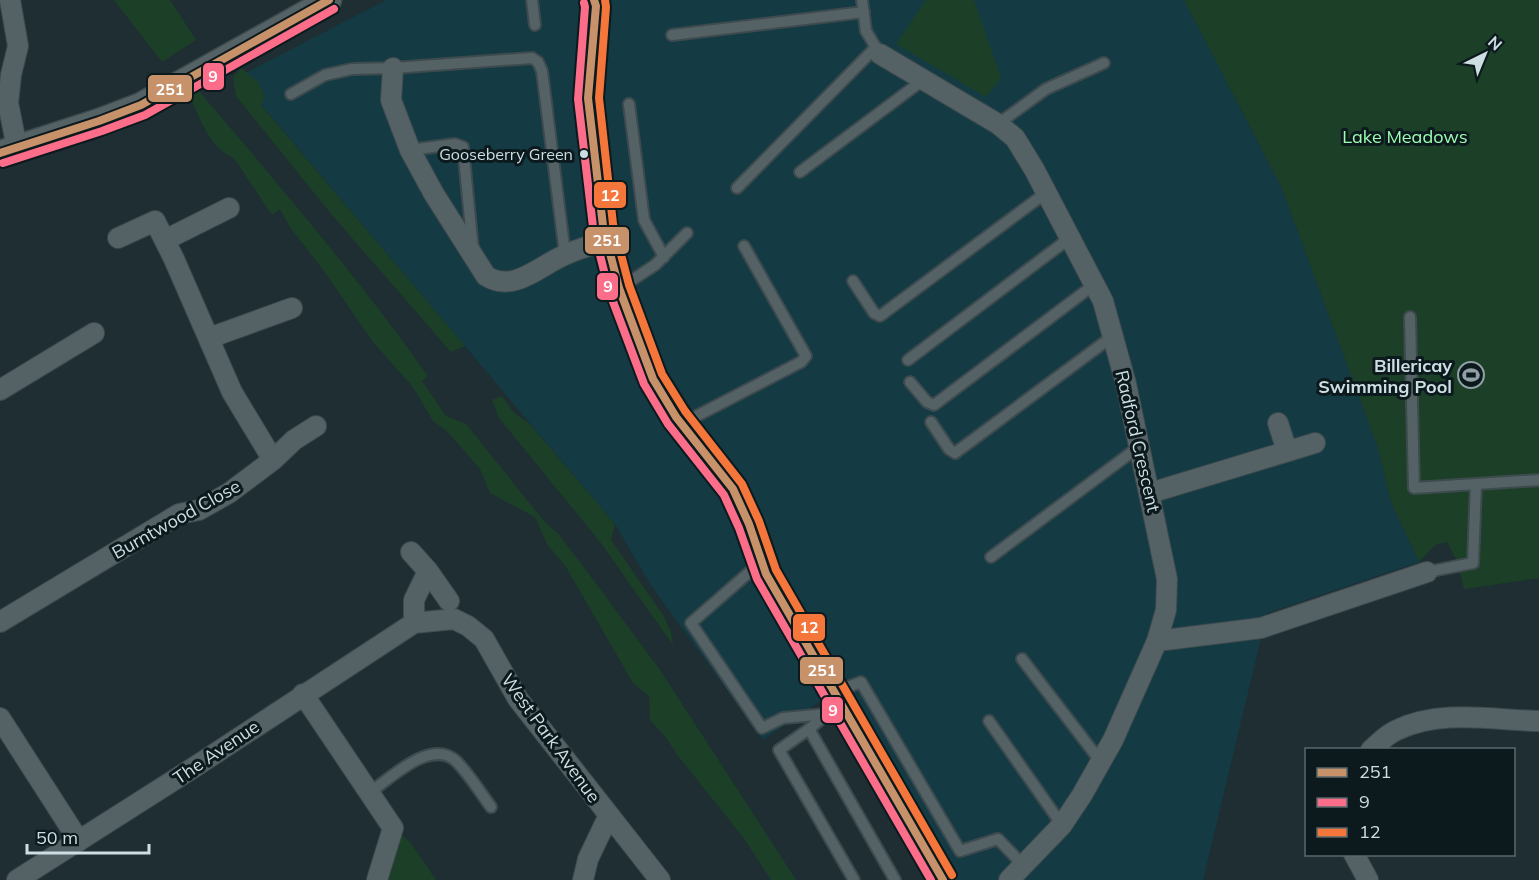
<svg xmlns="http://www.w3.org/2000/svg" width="1539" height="880" viewBox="0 0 1539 880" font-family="Mulish,sans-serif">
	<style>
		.built { fill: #143a44 }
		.green { fill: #1c4027 }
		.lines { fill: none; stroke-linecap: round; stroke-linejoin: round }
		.service-casing { stroke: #3d4a4e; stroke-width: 14 }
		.minor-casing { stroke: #3d4a4e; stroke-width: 22 }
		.tertiary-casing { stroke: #3d4a4e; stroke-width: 27 }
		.service { stroke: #556265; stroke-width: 10 }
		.minor { stroke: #556265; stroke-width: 20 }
		.tertiary { stroke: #556265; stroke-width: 24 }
		.bus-1-casing { stroke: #0c191d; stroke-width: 12 }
		.bus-2-casing { stroke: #0c191d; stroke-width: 12 }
		.bus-3-casing { stroke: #0c191d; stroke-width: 12 }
		.bus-1 { stroke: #c7916a; stroke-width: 8 }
		.bus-2 { stroke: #fb6d88; stroke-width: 8 }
		.bus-3 { stroke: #f5763a; stroke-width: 8 }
		.bus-dot { fill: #cddee3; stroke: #0c191d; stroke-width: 2 }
		.labels { text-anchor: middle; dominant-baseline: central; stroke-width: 6; stroke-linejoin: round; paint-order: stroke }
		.bus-label { font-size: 16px; fill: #cddee3; stroke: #0c191d; text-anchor: end }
		.park-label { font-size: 18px; fill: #9dfcb0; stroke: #0c191d }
		.poi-label { font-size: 18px; font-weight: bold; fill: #cddee3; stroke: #0c191d; text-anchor: end }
		.street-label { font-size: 18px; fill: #cddee3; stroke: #0c191d }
		.line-badge { stroke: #0c191d; stroke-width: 2 }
		.badge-label { font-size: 16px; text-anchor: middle; font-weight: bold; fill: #fff }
	</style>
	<rect width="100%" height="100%" fill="#1e2e33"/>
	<path class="built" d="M386,0h798l97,186 96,259 14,57 28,60 -152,51 -64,267h-259l-110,-188 -71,48 -113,-156 -35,-60 -377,-447z"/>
	<path class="green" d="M114,0h56l26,40 -34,22z
		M926,0h48l27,78 -15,19 -90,-53z
		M1184,0h355v578l-75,11 -7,-28 -10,-19 -12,3 -16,17 -28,-60 -14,-57 -96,-259z
		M241,68l17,14 7,15 -4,8 204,241 -14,6 -119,-137 -96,-119 -3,-19z
		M198,90c79,93 159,186 230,286l-6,5 24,35 20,8 77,96 16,15 21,27 80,108 136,210h-25l-28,-43 -64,-80 -15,-22 -14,-15 -1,-24 -16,-13 -67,-116 -19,-23 -12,-27 -45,-24 -10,-24 -33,-38 -14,-10 -20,-34 -40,-45 -49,-71 -34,-44 -10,-18 -8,6 -36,-54c-5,-5 -10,-7 -15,-11 -15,-13 -23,-36 -31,-53z
		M502,396l11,16 17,12 85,100 -4,16 52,75 8,17 2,13 -72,-102 -102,-125 -7,-18z
		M393,828l17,14 26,38h-59z"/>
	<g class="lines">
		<defs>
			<path id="service" d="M532,0l3,25
				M862,0l4,31 12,20
				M672,35l192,-23
				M291,94l34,-19 27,-6 41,-1 139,-10 6,4 4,9 23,183
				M629,104l15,116 20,37
				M998,124l48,-35 58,-26
				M410,150l45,-6 8,3 10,103
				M800,172l123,-92
				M737,188l139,-141
				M853,281l21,32 6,3 167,-124
				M620,288l35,-23 32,-32
				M1410,317l4,171 125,-8
				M908,360l163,-123
				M910,382l17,20 7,3 161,-121
				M931,422l18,27 6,4 158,-117
				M681,424l120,-62 5,-6 -62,-110
				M991,557l149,-111
				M761,562l-70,61 71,105 21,-10 44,-4
				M1427,572l46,-9 3,-79
				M1022,659l79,103
				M835,692l26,-10 99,169 38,-12 25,26
				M827,714l-18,15 86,151
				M989,721l73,104
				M809,729l-30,21 75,130
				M369,793c22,-15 62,-55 87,-32 13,13 24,31 35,46"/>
			<path id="minor" d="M10,0l8,46 -7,29 -3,28 9,45
				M880,54l118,70 17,14 19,31 69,132 23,83 41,195 -1,31 -9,31 -44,99 -31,55 -20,30 -53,55
				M393,68l-2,32 19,50 24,44 52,82c29,18 55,-12 81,-22 13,-6 27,-9 40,-14
				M118,238l37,-17 19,38 58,133 41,68
				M165,240l64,-32
				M209,338l83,-30
				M0,390l94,-57
				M1278,423l9,28
				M1150,493l165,-50
				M411,552l17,19 21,30
				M428,571l-14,29v23l40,-4 14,7 16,13 34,60 142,181
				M0,622l179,-108 20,-4 30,-17 44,-33 21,-20 22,-14
				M1157,641l104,-13 166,-56
				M303,694l90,134 -16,52
				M0,718l79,123
				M1371,750c8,-7 16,-16 26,-20 44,-21 95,-10 142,-9
				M1354,854l14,26
				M17,880l176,-112 221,-145
				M583,880l5,-21 21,-44"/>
			<path id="tertiary" d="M597,0l-9,98 15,128 16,62 34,91 23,38 57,72 16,35 17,50 177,306
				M0,153l99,-32 42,-16 188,-105"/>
		</defs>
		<use href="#service" class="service-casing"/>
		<use href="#minor" class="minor-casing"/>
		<use href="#tertiary" class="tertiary-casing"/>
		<use href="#service" class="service"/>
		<use href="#minor" class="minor"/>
		<use href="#tertiary" class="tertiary"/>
		<defs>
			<path id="bus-1" d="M594,0l2,6 -8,92 15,128 16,62 34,91 23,38 57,72 16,35 17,50 177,306
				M0,153l99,-32 42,-16 188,-105"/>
			<path id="bus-2" d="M584,3l1,4 -7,92 15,128 16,64 35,93 24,40 56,71 15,33 18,51 174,301
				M3,163l99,-32 43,-16 189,-106"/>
			<path id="bus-3" d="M605,0l1,7 -7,91 14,126 16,61 33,89 23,37 57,73 17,37 17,49 176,305"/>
		</defs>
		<use href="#bus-1" class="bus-1-casing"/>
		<use href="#bus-2" class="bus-2-casing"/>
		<use href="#bus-3" class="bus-3-casing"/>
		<use href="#bus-1" class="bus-1"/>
		<use href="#bus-2" class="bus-2"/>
		<use href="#bus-3" class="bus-3"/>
	</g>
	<defs>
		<symbol id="stadium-ring" viewBox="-11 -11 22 22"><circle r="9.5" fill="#0c191d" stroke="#90a0a5" stroke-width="1.5"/><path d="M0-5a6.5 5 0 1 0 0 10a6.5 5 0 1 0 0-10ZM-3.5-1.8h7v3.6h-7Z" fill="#90a0a5"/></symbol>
	</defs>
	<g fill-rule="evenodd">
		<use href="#stadium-ring" x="1456" y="360" width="30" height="30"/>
	</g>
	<circle class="bus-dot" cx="584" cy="154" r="5"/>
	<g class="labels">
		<g class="bus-label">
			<text x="573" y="154">Gooseberry Green</text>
		</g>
		<g class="park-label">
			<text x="1405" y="136">Lake Meadows</text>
		</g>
		<g class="poi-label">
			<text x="1452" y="365">Billericay<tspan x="1452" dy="21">Swimming Pool</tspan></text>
		</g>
		<g class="street-label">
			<text transform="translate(1138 441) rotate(77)">Radford Crescent</text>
			<text transform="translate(176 519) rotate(-29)">Burntwood Close</text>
			<text transform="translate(551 738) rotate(54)">West Park Avenue</text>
			<text transform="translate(216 752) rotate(-34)">The Avenue</text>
		</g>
	</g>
	<g class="line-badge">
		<rect x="202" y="62" width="23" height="29" rx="6" fill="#fb6d88"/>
		<rect x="147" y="74" width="46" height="29" rx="6" fill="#c7916a"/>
		<rect x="593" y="181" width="34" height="28" rx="6" fill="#f5763a"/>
		<rect x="584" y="226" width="46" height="29" rx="6" fill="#c7916a"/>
		<rect x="596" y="272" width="23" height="29" rx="6" fill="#fb6d88"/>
		<rect x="792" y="613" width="34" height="29" rx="6" fill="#f5763a"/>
		<rect x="799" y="656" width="45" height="29" rx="6" fill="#c7916a"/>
		<rect x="821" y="696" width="23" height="28" rx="6" fill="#fb6d88"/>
	</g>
	<g class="badge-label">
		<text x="213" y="82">9</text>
		<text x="170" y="95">251</text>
		<text x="610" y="201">12</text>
		<text x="607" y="246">251</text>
		<text x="608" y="292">9</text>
		<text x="809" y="633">12</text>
		<text x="822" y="676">251</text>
		<text x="833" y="716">9</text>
	</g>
	<rect x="1305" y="748" width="210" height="108" fill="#0c191d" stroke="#59686c" stroke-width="1.5"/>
	<rect x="1317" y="768" width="30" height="9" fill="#c7916a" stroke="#59686c" stroke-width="1.5"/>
	<text x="1359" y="778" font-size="18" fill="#cddee3">251</text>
	<rect x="1317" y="798" width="30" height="9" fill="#fb6d88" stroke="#59686c" stroke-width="1.5"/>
	<text x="1359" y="808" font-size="18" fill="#cddee3">9</text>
	<rect x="1317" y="828" width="30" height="9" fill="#f5763a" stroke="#59686c" stroke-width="1.5"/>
	<text x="1359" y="838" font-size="18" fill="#cddee3">12</text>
	<g transform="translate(1485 54) rotate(43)" stroke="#0c191d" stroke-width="4.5" paint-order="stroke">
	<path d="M0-4.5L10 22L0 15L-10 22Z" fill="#cddee3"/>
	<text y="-9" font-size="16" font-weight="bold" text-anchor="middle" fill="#cddee3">N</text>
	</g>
	<path d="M27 844v9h122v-9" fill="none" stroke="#cddee3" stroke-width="3"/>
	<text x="36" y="844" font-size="18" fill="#cddee3" stroke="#0c191d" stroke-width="4.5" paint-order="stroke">50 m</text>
</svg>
